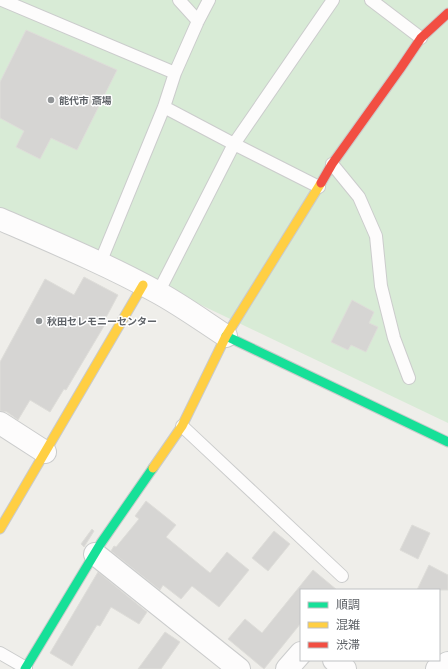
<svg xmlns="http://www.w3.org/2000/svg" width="448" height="669" viewBox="0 0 448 669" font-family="'Open Sans','Noto Sans JP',sans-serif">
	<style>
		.green { fill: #d8ebd6 }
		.building { fill: #d6d5d3; stroke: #deddd9 }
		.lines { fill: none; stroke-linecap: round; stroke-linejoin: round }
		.lane-casing { stroke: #cbcccc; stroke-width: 14 }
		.street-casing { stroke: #cbcccc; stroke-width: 24 }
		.fast-casing { stroke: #cacacb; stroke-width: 11 }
		.slow-casing { stroke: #cacacb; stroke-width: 11 }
		.jam-casing { stroke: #cacacb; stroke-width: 11 }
		.lane { stroke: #fdfcfc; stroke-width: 12 }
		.street { stroke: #fdfcfc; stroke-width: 22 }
		.fast { stroke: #16e098; stroke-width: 9 }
		.slow { stroke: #ffcf43; stroke-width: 9 }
		.jam { stroke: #f24e42; stroke-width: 9 }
		.poi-dot { fill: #919496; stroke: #fff; stroke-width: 1.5 }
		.labels { text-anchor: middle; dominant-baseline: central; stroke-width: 3; stroke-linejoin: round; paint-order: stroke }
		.poi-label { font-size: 10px; font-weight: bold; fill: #5f6368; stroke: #fff; text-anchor: start }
	</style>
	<rect width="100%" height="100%" fill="#efeeea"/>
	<path class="green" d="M0,0h448v423l-448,-214z"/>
	<path class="building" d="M26,30l91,40 -40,80 -26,-12 -11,21 -24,-12 8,-16 -24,-13v-36z
		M84,277l34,18 -16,30 2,1 -38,64 -2,-1 -14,23 -20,-12 -12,20 -11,-8 -7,-1v-49l45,-83 29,16z
		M352,300l22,12 -5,11 9,4 -12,25 -15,-7 -3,5 -17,-8z
		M146,501l30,24 -10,12 44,36 17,-21 22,18 -30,37 -27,-21 -11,13 -18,-14 -3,5 -49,-39 3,-5 2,1 23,-28 -4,-3z
		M412,525l18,8 -12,26 -18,-9z
		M92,529l2,2 -10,16 -3,-3z
		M274,531l16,13 -22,27 -16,-13z
		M429,565l19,10v15h-31z
		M313,570l24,20h-36v33l-37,46 -36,-30 17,-20 17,14z
		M98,572l49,40 -8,12 -28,-17 -11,19 -3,-1 -25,41 -22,-13z
		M165,632l15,10 -19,27h-23z"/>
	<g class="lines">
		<defs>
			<path id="lane" d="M2,0l173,73
				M179,0l19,21
				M371,0l50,38
				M164,107l70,37 85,43
				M332,164l27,33 17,39 5,50 13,52 15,40
				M100,263l64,-156 11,-34 23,-52 11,-21
				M158,293l76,-149 99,-144
				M182,426l160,150
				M0,653l26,15"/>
			<path id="street" d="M0,219c53,23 106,45 157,73 24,13 46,29 69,44
				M0,423l45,29
				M95,554l144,115
				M334,660l11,9
				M287,669l14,-16
				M437,669l11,-6"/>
			<path id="fast" d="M226,336l222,106
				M25,669l76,-126 52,-75"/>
			<path id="slow" d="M153,468l29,-42 44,-90 95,-153
				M0,529l143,-244"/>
			<path id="jam" d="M321,183l11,-19 68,-95 21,-31 27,-25"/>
		</defs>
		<use href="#lane" class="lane-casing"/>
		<use href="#street" class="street-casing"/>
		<use href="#fast" class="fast-casing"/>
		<use href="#slow" class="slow-casing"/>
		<use href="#jam" class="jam-casing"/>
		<use href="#lane" class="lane"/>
		<use href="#street" class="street"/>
		<use href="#fast" class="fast"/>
		<use href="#slow" class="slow"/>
		<use href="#jam" class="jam"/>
	</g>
	<g class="poi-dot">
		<circle cx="51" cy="100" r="4"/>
		<circle cx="39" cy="321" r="4"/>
	</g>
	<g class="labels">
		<g class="poi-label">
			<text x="59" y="100">能代市 斎場</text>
			<text x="47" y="321">秋田セレモニーセンター</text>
		</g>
	</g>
	<rect x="300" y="589" width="140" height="72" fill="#ffffff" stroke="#bfc1c3"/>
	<rect x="308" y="602" width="20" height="6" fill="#16e098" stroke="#bfc1c3"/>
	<text x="336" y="609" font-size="12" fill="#5f6368">順調</text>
	<rect x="308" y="622" width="20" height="6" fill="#ffcf43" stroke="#bfc1c3"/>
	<text x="336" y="629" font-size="12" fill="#5f6368">混雑</text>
	<rect x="308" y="642" width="20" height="6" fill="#f24e42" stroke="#bfc1c3"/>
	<text x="336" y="649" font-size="12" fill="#5f6368">渋滞</text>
</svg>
